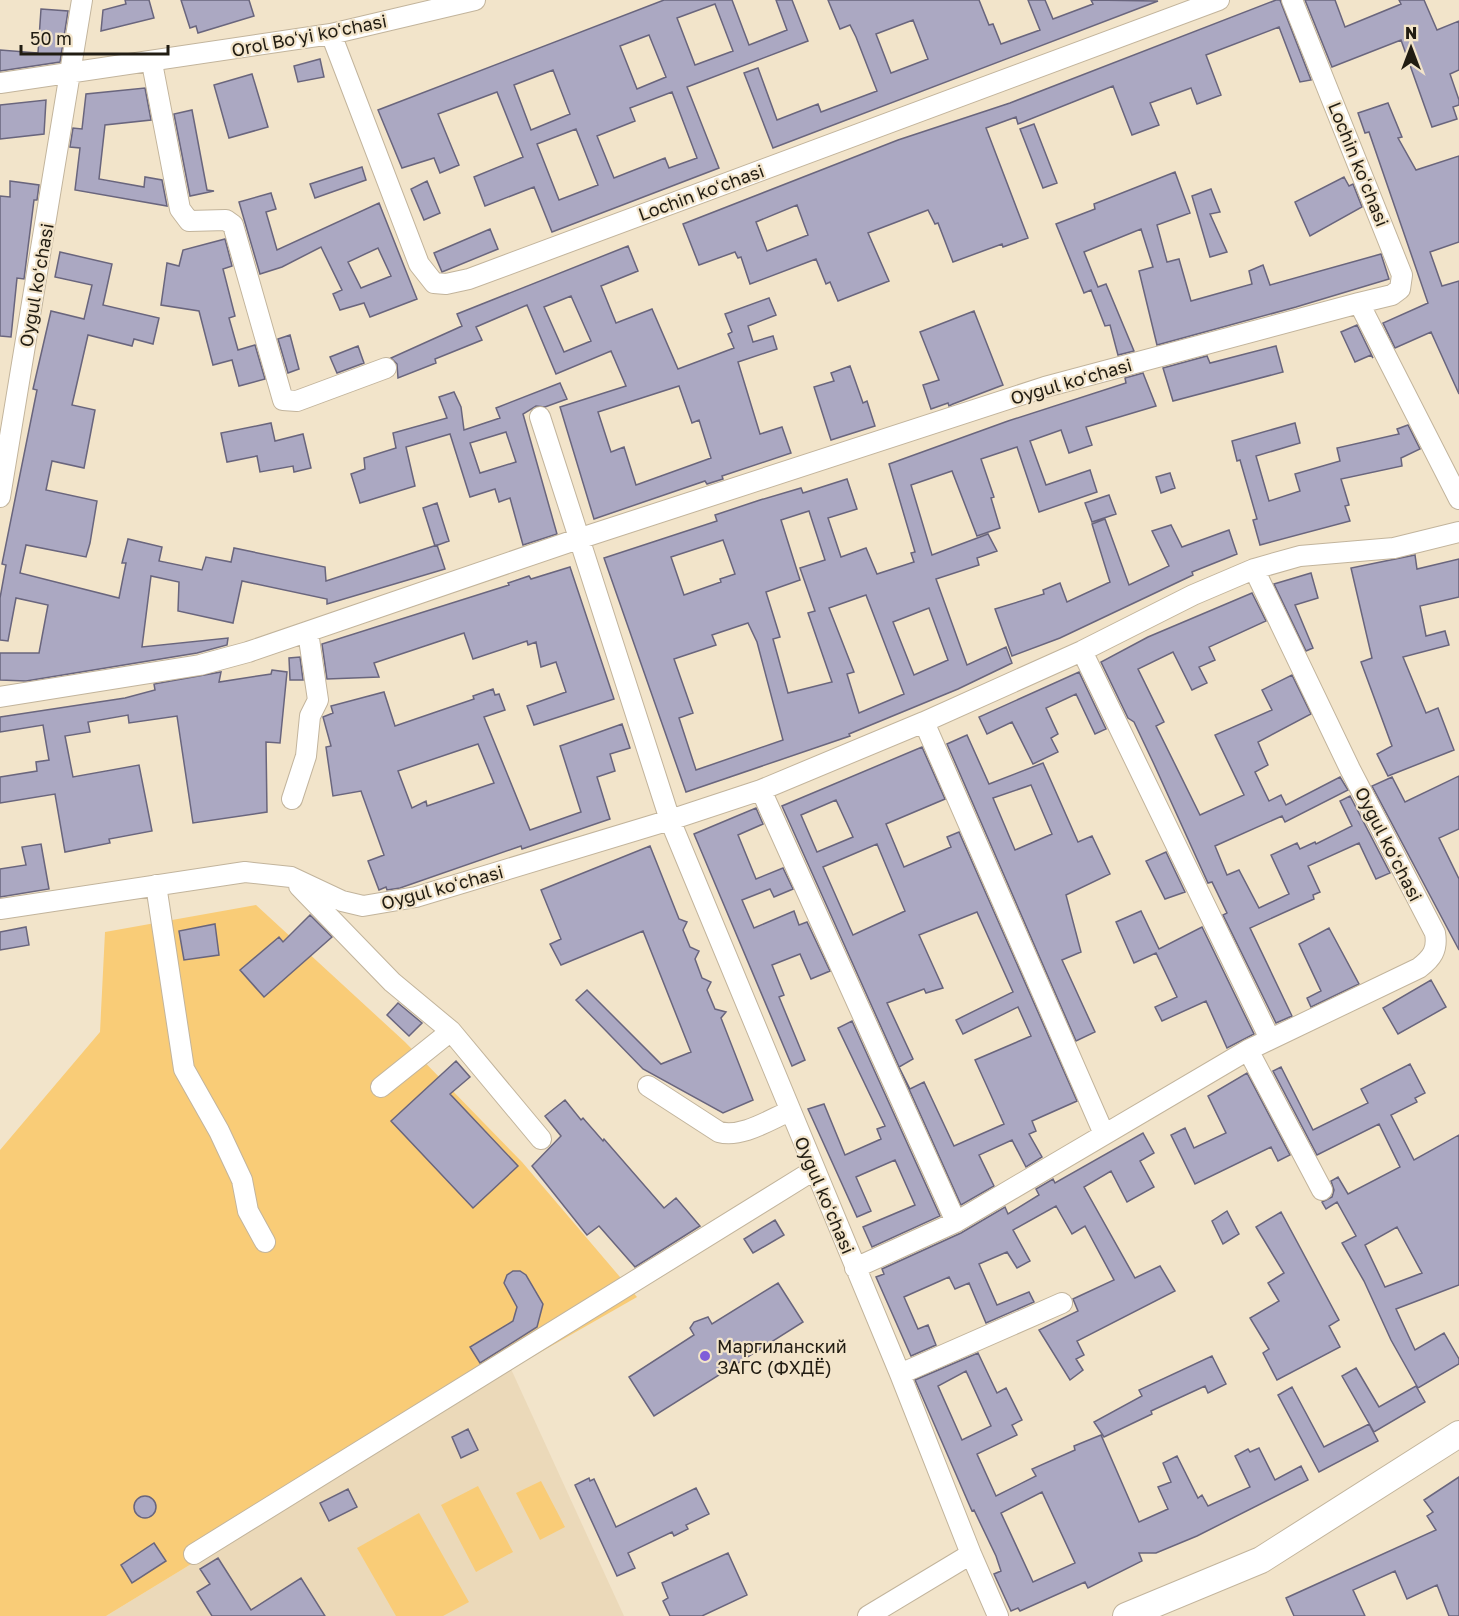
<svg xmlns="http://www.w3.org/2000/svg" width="1459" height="1616" viewBox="0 0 1459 1616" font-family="'Golos Text',sans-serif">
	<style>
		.built { fill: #ebd9b9 }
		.green { fill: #f9cc77 }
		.building { fill: #aba8c2; stroke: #69657d; stroke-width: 1.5; fill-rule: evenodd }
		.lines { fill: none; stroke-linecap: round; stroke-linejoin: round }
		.minor-casing { stroke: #c2b49c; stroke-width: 22 }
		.major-casing { stroke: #c2b49c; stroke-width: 28 }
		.minor { stroke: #fff; stroke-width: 20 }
		.major { stroke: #fff; stroke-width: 26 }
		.poi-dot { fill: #7f5ed9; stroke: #f2e4ca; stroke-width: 2 }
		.labels { text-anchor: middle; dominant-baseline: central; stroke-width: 4.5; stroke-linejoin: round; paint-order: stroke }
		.street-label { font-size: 18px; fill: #211c12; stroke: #f2e4ca }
		.poi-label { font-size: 18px; fill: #211c12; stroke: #f2e4ca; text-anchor: start }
	</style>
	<rect width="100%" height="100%" fill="#f2e4ca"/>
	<path class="built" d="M511,1369l113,247h-518z"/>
	<path class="green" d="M256,905l149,137 117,120 115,135 -126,72 -405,247h-106v-466l100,-118 5,-100z
		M541,1481l24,46 -25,13 -24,-47z
		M478,1486l35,66 -37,20 -35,-67z
		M419,1513l50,89 -26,14h-47l-39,-68z"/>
	<path class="building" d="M125,0h24l5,18 -53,13 2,-21 23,-6z
		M181,0h68l5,16 -56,17 -2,-7 -6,2z
		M664,0h68l17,45 38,-15 -11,-30h16l16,41 -121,46 32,81 -167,64 -18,-45 -49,19 -11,-29 49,-20 -26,-65 -59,22 21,51 -19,8 -6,-15 -32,10 -24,-58zM715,4l18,47 -38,14 -18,-47zM649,35l17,42 -29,12 -17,-43zM553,70l17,44 -39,16 -17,-45zM672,92l25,66 -28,10 -4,-10 -51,20 -17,-42 38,-15 -5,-13zM576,129l22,56 -39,15 -22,-56z
		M828,0h151l10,25 4,-1 8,20 39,-14 -12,-30h17l8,19 40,-15 -2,-4 67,1 -385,147 -29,-75 14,-5 19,52 41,-16 3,8 56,-21 -21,-54 -6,-12 -10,4zM913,20l15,39 -37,14 -15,-39z
		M1276,0h4l31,80 -11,2 -21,-55 -73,28 15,40 -24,9 -6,-16 -41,15 9,22 -27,10 -19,-49 -95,38 -2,-7 -30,11 42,110 -25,9 -1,-3 -49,18 -15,-39 -3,1 -7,-14 -60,23 21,48 -51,20 -8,-19 -4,2 -10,-25 -66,25 -9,-27 -3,1 -3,-6 -36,13 -16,-41 215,-84 112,-37zM797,205l11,30 -41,16 -11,-29z
		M1305,0h30l10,27 56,-23 -2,-4h25l13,30 22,-9v49l-9,4 9,26v5l-6,2 4,12 -25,8 -31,-87 -69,27z
		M41,9l27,2 -8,51 -60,9v-21l38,3z
		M320,59l4,18 -26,5 -4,-16z
		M252,74l16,53 -39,11 -15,-53z
		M145,88l6,32 -46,5 -6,54 45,8 1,-10 17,3 5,26 -92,-16 5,-42 -10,-1 3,-19 9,1 4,-35z
		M46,100l-2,34 -44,5v-34z
		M1388,103l14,34 -4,1 18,32 43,-14v86l-29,10 12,34 17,-5v113l-28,-62 -36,16 -12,-25 45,-20 -59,-171 -4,1 -7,-20z
		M192,110l15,80 7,1 -24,5 -16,-82z
		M1034,124l23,59 -14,5 -23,-59z
		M362,167l4,13 -51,18 -5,-14z
		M1175,172l15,41 -33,12 10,37 12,-3 12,42 61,-17 -3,-13 14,-6 7,20 111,-31 8,25 -93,28 -139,38 -18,-74 14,-4 -12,-38 -57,23 14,35 8,-3 28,67 -16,4 -8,-30 -5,1 -14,-36 -7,3 -28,-69 39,-15 -1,-5z
		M1344,177l5,9 4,-2 9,23 -52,29 -15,-34z
		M10,181l29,4 -2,15h-3l-10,79 -7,-1 -6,59 -11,-1v-140l10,1z
		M427,181l13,32 -16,7 -13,-31z
		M1211,189l9,23 -10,2 17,38 -17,5 -18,-61z
		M271,193l5,16 -10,3 11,38 102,-47 38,96 -47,18 -6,-14 -24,7 -7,-16 9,-4 -21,-43 -39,20 -22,7 -21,-72zM378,248l13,28 -30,12 -13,-26z
		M490,229l8,20 -56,23 -8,-19z
		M225,239l7,27 -9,3 12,47 -6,2 9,32 17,-5 10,34 -26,7 -7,-26 -19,5 -14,-54 -38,-6 6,-42 12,3 4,-16z
		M628,246l10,25 -37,15 15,37 36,-14 26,60 56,-21 -6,-14 4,-2 -7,-18 44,-16 7,17 -28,11 5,16 20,-6 4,13 -39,13 22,72 22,-7 9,26 -69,23 1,3 -16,5 -2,-3 -111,38 -34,-112 66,-21 -15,-35 -55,23 -29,-69 -51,22 6,13 -47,19 1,4 -38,15 -1,-14 -6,-6 71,-32 -5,-12zM571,296l20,45 -27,11 -20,-45zM679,386l13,37 7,-3 12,38 -75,27 -12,-38 -13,5 -13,-40z
		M60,252l52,12 -9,41 56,13 -6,26 -19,-5 -2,7 -44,-11 -16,70 23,5 -11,58 -32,-7 -6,29 51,11 -7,42 -4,14 -60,-12 -6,28 99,25 7,-35h-4l6,-24 34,8 -3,14 43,9 4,-13 25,5 3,-14 91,19 1,14 111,-36 8,24 -118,35v-5l-85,-18 -9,42 -55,-12 1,-29 -28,-6 -9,71 86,-9 -1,7 -30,8 -171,28 -26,-1v-27h39l9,-48 -32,-7 -8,43 -8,-1v-42l6,-33 -4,-1 35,-174 -4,-1 18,-78 33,8 8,-34 -37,-8z
		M974,311l29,74 -50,19 -4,2 -1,-3 -17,6 -8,-24 16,-5 -19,-48z
		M1357,325l16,33 -2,-3 -16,7 -14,-30z
		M290,335l9,34 -11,4 -10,-34z
		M358,346l6,17 -27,10 -7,-16z
		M1276,346l7,26 -110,29 -10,-33 44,-12 3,7z
		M850,366l13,37 4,-2 8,25 -44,14 -17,-53 20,-6 -3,-8z
		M1143,373l13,33 -70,21 6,18 -23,8 -8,-23 -31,11 16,44 44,-15 7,22 -58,20 -22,-65 -36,12 13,38 -3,1 9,30 -23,8 -25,-65 -41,14 21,70 56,-21 9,17 -20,7 2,7 -43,14 31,86 39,-18 6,16 -54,26 -109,45 1,2 -164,56 -82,-234 113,-37 -2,-6 45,-15 41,-12 2,5 44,-14 10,30 -29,9 13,39 25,-9 11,26 37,-12 -3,-9 4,-1 -26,-88 119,-43 118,-38 -1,-5zM809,511l16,49 -25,8 15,43 -7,2 24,69 -44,11 -15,-54 7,-2 -14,-45 34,-12 -19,-60zM723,540l12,34 -15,5 1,3 -37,13 -13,-38zM866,595l38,99 -45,19 -12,-39 7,-2 -25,-64zM929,608l19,52 -34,15 -21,-53zM748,623l9,19 26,98 -87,30 -17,-52 14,-5 -19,-54 42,-14 -4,-10z
		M560,383l7,16 -22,8 -9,-1 -13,8 34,120 -34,11 -13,-47 -11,4 -4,-13 -25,8 -20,-63 -44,13 9,39 -55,17 -9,-29 14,-5 -1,-11 32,-10 -3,-15 54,-15 -8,-21 15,-5 7,15 3,23 36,-12 -4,-10zM506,432l10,30 -36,11 -10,-30z
		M271,423l4,18 28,-7 8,34 -17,4 -1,-6 -33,6 -3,-16 -30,6 -6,-29z
		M1295,423l5,20 -44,13 13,45 31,-10 -5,-17 45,-13 -3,-13 62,-14 -2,-5 11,-4 12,24 -19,9 1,8 -61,13 8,26 -4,1 5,15 -90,24 -7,-25 4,-1 -17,-59 -3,1 -5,-20z
		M1170,473l5,15 -14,5 -5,-16z
		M1109,495l7,19 -24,8 -7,-19z
		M437,503l12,38 -14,5 -12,-38z
		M1105,519l24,66 40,-19 -17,-35 19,-6 11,22 47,-17 8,24 -45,18 1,3 -133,63 -48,18 -17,-47 49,-15 -1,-4 17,-7 7,19 43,-20 -18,-58z
		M1415,555l2,14 42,-10v38l-39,9 6,30 19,-5 4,14 -46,12 23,56 12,-5 16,42 -66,26 -11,-22 15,-8 -31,-84 11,-4 -21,-90z
		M570,567l44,132 -80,26 -7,-19 39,-14 -10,-30 -15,5 -5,-25 -8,3 -1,-4 -54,18 -9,-26 -90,30 5,14 -52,2 -5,-35 187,-59 -1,-2 21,-7 2,3z
		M1311,573l7,25 -23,7 18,43 -7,3 -32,-67z
		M1252,593l14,28 -57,26 6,13 -16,7 8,16 -15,7 -19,-38 -35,17 26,53 -8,4 44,89 44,-20 -29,-60 57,-25 -10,-20 30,-15 19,39 -53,28 10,23 -13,7 14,29 12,-6 5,10 54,-28 8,13 -63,32 -3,-6 -67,30 12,29 12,-5 20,38 30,-14 -18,-39 26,-12 3,6 15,-7 1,2 36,-18 -12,-25 10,-5 40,77 -14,6 -17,-36 -51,23 12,26 -7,3 1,4 -64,29 42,88 -16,7 -53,-108 4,-2 -15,-31 -4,1 -55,-121 -19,-40 -6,-4 -27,-56 47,-25z
		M300,657l3,23h-13l-1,-22z
		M272,670l15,2 -7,71 -14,-1 1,70 -74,11 -16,-107 -48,7 -1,-8 -40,7 2,10 -25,4 8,41 66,-12 13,66 -43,8 1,4 -45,9 -10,-58 -55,9v-26l37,-6 -1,-9 13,-2 -6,-35 -43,7v-15l125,-19 30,-8 -1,-6 67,-12 -2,10 52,-8z
		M1079,672l27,57 -11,5 -19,-40 -30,14 12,26 -7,4 7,14 -25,12 -21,-42 -25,12 -8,-17z
		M493,689l2,6 4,-1 6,16 -21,7 46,113 51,-18 -21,-66 62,-22 8,24 -20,6 5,17 -18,6 13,42 -88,30 -1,-3 -121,42 -13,2 -1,-3 -7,3 -11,-29 16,-6 -23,-64 -28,5 -7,-49 5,-1 -8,-29 10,-4 -2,-7 53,-14 11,34 79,-27 -1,-3zM478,744l16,39 -67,23 -1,-5 -14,7 -14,-37z
		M967,735l22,49 54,-21 35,79 14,-6 18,38 -44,21 15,57 -19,8 33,72 -19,9 -129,-297zM1031,785l21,49 -37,16 -22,-52z
		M922,747l23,52 -59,25 18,43 47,-20 -4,-10 12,-5 118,269 -45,20 4,10 -7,3 13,23 -16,10 -14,-27 -33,15 15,31 -33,19 -179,-399zM836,800l17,37 -36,15 -16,-37zM877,844l28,67 -52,24 -30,-68zM977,912l36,80 -57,28 7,14 55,-27 13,29 -56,24 29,64 -50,22 -30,-64 -14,7 -11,-22 14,-8 -26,-56 37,-14 2,4 17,-5 -24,-53z
		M1459,776v53l-20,9 20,41v71l-87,-164 20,-9 13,25z
		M756,808l7,16 -25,11 18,44 27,-11 10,21 -19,8 -4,-8 -28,11 12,28 40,-17 5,14 8,-3 23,49 -19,8 -11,-25 -28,11 12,30 -5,2 26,63 -13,6 -98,-232z
		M41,844l8,45 -49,8v-28l26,-4 -4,-18z
		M650,846l29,73 8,3 -4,8 7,17 9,4 -4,8 7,19 9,4 -4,8 8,19 11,3 -5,6 32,82 -30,13 -80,-44 -67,-69 11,-10 74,74 30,-12 -48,-121 -82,34 -11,-21 11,-5 -20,-49z
		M1166,852l19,40 -20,7 -19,-38z
		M1141,911l18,38 43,-22 52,107 -27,14 -21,-47 -44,20 -7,-14 22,-10 -21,-44 -22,10 -18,-41z
		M310,915l22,22 -68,60 -24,-27 39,-33 4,5z
		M215,924l4,31 -35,5 -5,-29z
		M26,927l3,18 -29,5v-18z
		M1329,928l30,56 -48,23 -4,-9 14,-7 -22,-47z
		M1431,980l15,27 -48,27 -15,-26z
		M398,1003l24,20 -13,13 -22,-21z
		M852,1021l88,195 -68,31 -9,-20 52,-22 -20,-45 -39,17 15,34 -14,6 -49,-108 16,-5 21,51 36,-16 -4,-10 8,-3 -47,-98z
		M456,1061l14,16 -20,17 68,72 -45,42 -82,-87z
		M1410,1064l15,29 -10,5 2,4 -26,13 23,45 45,-25v150l-63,24 19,41 29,-17 15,26v5l-41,24 -27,-48 -27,-59 -22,-38 14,-7 -19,-34 -11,7 -4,-7 10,-5 2,-7 -3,-9 7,-4 10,17 52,-27 -21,-43 -62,31 -44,-84 8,-4 32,63 55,-27 -7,-14zM1397,1227l25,46 -37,14 -20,-42z
		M1247,1073l43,82 -12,6 -7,-14 -76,37 -24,-49 14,-7 9,20 32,-15 -18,-37z
		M565,1100l16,20 2,-2 20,23 1,-2 60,69 12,-10 24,28 -65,41 -36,-41 -12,9 -55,-69 29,-30 -16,-20z
		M1143,1133l11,20 -14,8 14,26 -27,15 -16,-31 -27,16 51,91 25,-12 15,25 -98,50 7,14 -8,4 7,11 -13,10 -31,-50 39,-19 -5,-12 41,-19 -29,-54 -13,8 -16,-28 -43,24 17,31 -13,7 -10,-16 -28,12 18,41 32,-13 5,10 -48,21 -17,-40 -14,6 -6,-12 -45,20 14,32 10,-4 8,20 -25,11 -35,-79 8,-3 -2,-5 79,-36 44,-26 3,7 31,-19 -3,-6 17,-10 2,4z
		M1227,1211l12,23 -16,10 -11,-23z
		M1281,1212l58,108 -10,6 11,21 -63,33 -14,-27 6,-4 -19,-31 29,-17 -11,-18 16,-10 -28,-46z
		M775,1220l9,15 -31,18 -9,-14z
		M513,1271h7l6,4 17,29 -6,23 -57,36 -10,-16 43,-26 4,-14 -13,-24 3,-8z
		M778,1283l25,39 -149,94 -25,-39 65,-42 -4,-7 4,-6 14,-5 4,7z
		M978,1353l19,40 9,-5 16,32 -10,5 5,10 -40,19 19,42 40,-20 -4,-7 43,-19 -1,-4 27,-11 38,87 29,-13 -10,-22 13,-5 -8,-19 14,-7 21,42 4,-3 6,11 42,-19 -15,-31 13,-7 2,3 9,-4 16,32 26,-14 7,14 -111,56 -41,17h-17l3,8 -54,27 -3,-6 -65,29 -2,-3 -7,3 -17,-37 7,-3 -5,-15 -22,-46 -2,1 -57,-131zM966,1371l25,55 -29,14 -24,-54zM1042,1492l33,71 -42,19 -32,-69z
		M1212,1356l14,28 -18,9 -3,-7 -54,25 1,3 -48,23 -10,-15 48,-26 -3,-6z
		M1356,1368l23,39 37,-21 9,16 -51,30 -32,-56z
		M1292,1387l32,60 45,-23 9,17 -59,31 -41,-77z
		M468,1429l10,21 -17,8 -9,-21z
		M1459,1477v139h-10l-12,-31 -30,14 -12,-28 -42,19 12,26h-71l-8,-18 150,-68 -9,-14 6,-4 -9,-12z
		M589,1478l1,3 4,-2 22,48 80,-39 13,26 -23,11 2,4 -14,7 -2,-4 -44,21 7,15 -18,8 -42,-91z
		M348,1489l9,18 -28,14 -9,-18z
		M134 1507a11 11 0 1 1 22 0a11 11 0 1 1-22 0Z
		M154,1543l12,18 -34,22 -11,-18z
		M728,1553l19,42 -45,21h-32l-7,-15 5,-3 -6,-15z
		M218,1558l33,52 50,-32 24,38h-113l-15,-24 13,-8 -10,-15z"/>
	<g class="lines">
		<defs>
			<path id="minor" d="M1292,0l110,275 -2,14 -8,6 -33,8
				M331,34l88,230 15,19 12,1 23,-5 750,-279
				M152,63l28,146 9,12 37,-1 7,5 50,175 14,1 89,-33
				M0,83l331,-49 144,-34
				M540,417l130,403 230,554 71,180 27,62
				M0,497l82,-497
				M1082,651l188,388
				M0,697l200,-32 48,-13 330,-113 467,-152 314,-84 100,196
				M924,722l180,412
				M761,790l195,432
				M292,799l14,-43 4,-40 8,-16 -10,-68
				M156,885l28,184 35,62 23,49 6,31 17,31
				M299,886l93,96 59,49 90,108
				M0,909l245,-37 46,5 51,24 21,5 53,-9 254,-77 91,-30 163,-68 158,-71 111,-56 61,-26 46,-13 94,-8 65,-16
				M1248,1050l74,140
				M648,1086l71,46c23,6 50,-12 71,-21
				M381,1087l70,-56
				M855,1268l101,-46 292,-172 171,-82c13,-10 19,-18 16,-35l-85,-164 -96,-200
				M900,1374l162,-71
				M194,1554l620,-384
				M868,1616l103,-62"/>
			<path id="major" d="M1126,1616l135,-56 198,-126"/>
		</defs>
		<use href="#minor" class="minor-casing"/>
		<use href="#major" class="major-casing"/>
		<use href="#minor" class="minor"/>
		<use href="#major" class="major"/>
	</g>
	<circle class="poi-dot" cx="705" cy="1356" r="6"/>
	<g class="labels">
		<g class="street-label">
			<text transform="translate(309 35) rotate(-11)">Orol Boʻyi koʻchasi</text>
			<text transform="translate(1359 164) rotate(68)">Lochin koʻchasi</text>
			<text transform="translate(701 192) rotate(-20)">Lochin koʻchasi</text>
			<text transform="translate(36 285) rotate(-80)">Oygul koʻchasi</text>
			<text transform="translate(1071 381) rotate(-16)">Oygul koʻchasi</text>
			<text transform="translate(1389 844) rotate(63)">Oygul koʻchasi</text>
			<text transform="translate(442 887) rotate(-15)">Oygul koʻchasi</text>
			<text transform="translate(825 1195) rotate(67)">Oygul koʻchasi</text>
		</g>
		<g class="poi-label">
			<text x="717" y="1346">Маргиланский<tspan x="717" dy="21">ЗАГС (ФХДЁ)</tspan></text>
		</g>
	</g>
	<g transform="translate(1411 48)" stroke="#f2e4ca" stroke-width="4.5" paint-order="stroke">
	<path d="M0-4.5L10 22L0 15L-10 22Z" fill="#211c12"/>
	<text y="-9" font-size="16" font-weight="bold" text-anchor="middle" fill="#211c12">N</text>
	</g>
	<path d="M21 45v9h147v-9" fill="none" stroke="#211c12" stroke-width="3"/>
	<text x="30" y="45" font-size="18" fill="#211c12" stroke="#f2e4ca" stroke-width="4.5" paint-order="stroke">50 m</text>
</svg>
